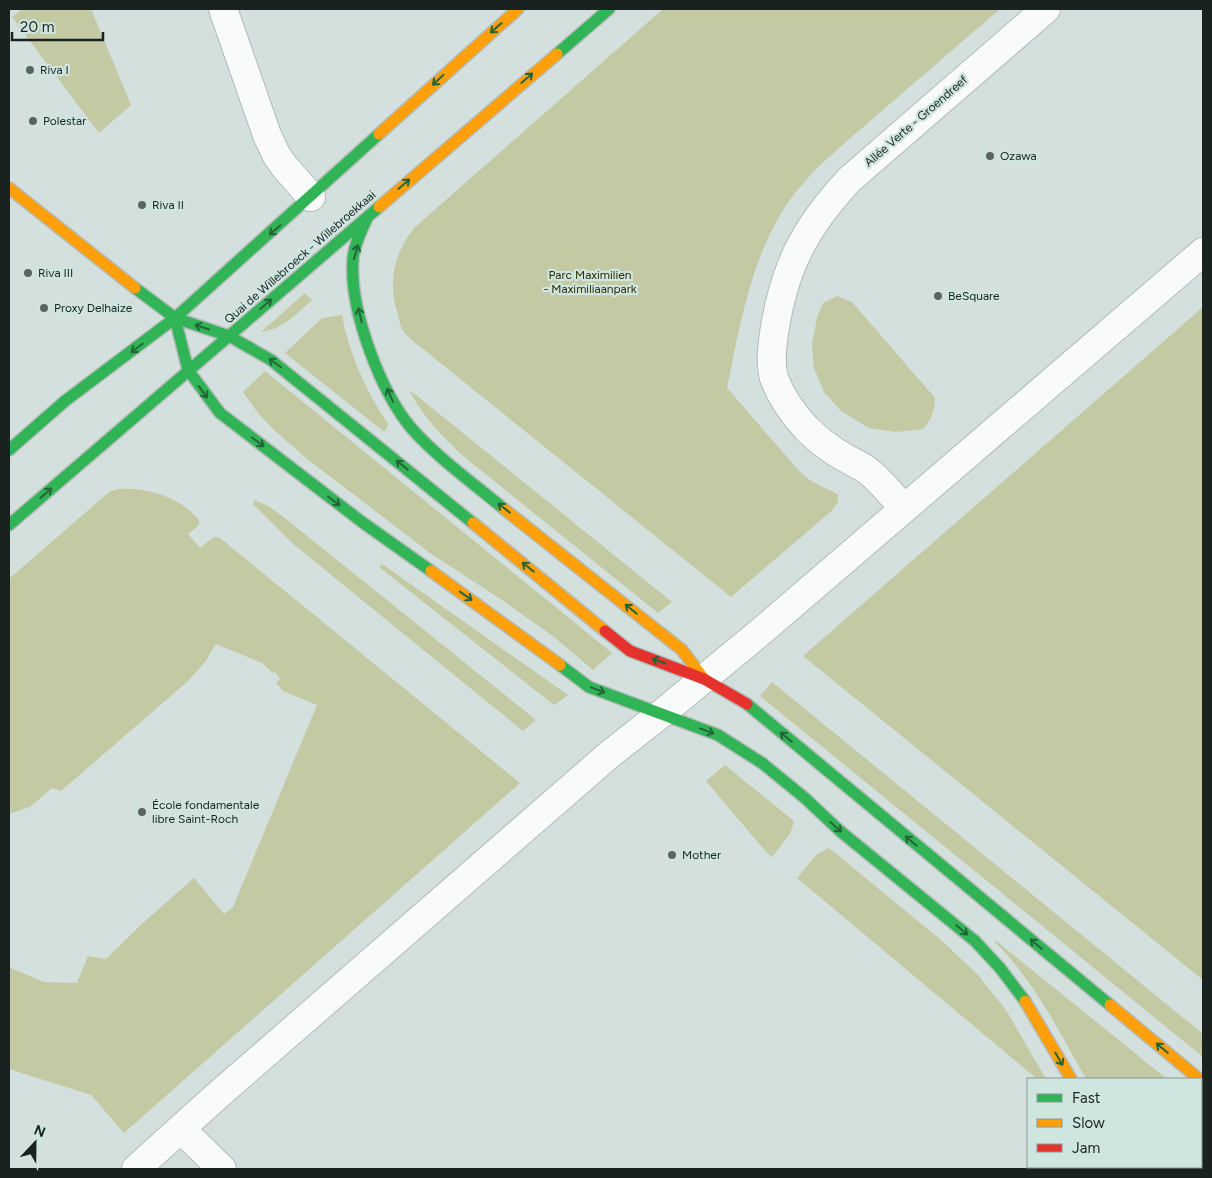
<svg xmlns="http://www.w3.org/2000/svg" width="1212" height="1178" viewBox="0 0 1212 1178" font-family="Figtree,sans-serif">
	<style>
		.green { fill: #c2c9a3 }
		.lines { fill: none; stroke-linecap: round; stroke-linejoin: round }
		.street-casing { stroke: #b3bcba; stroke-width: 30 }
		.fast-casing { stroke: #b3bcba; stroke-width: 14 }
		.slow-casing { stroke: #b3bcba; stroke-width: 14 }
		.jam-casing { stroke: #b3bcba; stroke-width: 14 }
		.street { stroke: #f9fafa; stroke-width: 28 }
		.fast { stroke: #30b455; stroke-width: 11 }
		.slow { stroke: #ff9f0a; stroke-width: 11 }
		.jam { stroke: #e5322d; stroke-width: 11 }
		.oneway { stroke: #246438 }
		.poi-dot { fill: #5b6462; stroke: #cfe5df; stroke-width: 2 }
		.labels { text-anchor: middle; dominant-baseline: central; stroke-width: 4.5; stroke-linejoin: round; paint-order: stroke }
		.poi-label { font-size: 12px; fill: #1a2220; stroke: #cfe5df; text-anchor: start }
		.street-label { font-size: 12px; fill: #1a2220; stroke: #cfe5df }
		.park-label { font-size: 12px; fill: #2b2c04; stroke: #cfe5df }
	</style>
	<rect width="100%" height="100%" fill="#d4e0dd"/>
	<path class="green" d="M22,9h69l40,96 -32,28 -87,-116z
		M663,9h337c-41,35 -82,71 -123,106 -33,29 -71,58 -95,97 -32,52 -43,117 -55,176l73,84 11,9 24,12 3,2c1,10 -4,13 -10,19l-97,83 -303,-244c-8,-7 -21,-15 -26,-24 -2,-4 -3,-10 -4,-15 -11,-31 -4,-60 16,-86z
		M305,293l7,7c-16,14 -29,29 -51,32z
		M837,296l15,6 83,96c-1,14 -3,21 -12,31l-27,3 -27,-4 -28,-17 -17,-19 -10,-24 -2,-23 5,-27 6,-15z
		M1203,307v673l-400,-324z
		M342,315c7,39 24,76 46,109l-2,7h-3l-98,-78 37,-35z
		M265,371l347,282 -19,17 -39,-33 -49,-35 -75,-49 -124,-95 -32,-28 -16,-17 -15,-21z
		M411,391l261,211 -14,11 -190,-153c-23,-20 -44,-42 -58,-68z
		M118,489c28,-2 63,8 81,31v5l-11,9 12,14 14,-11 6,1 300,245 -396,350 -33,-38 -82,-26v-102l35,15 33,1 11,-27 18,3 38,-37 50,-44 30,36 9,-7 84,-202 -34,-14 -7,-8 4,-4 -5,-7 -2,1 -11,-10 -46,-19 -11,18 -18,20 -126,109 -9,-3 -22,19 -21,7v-235l100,-87z
		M255,500l13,6 13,9 255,205 -13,11 -231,-188 -39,-39z
		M382,564l186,131 -14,10 -175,-138z
		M772,682l431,352v23l-443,-361z
		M725,765l69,56 -4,13 -18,23 -5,-4 -61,-72z
		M829,848l112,92 37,35 28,35 40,69h-9l-240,-201 20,-24z
		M995,940l172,139h-81c-27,-48 -52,-98 -91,-137z
		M1201,1107l2,2v60h-43l-3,-2h44z"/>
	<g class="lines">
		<defs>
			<path id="street" d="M223,9l44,126 10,21 7,10 27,31
				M904,508c-12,-12 -23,-27 -37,-38 -11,-7 -23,-12 -33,-19 -9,-6 -19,-14 -27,-22 -13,-14 -26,-32 -33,-51 -4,-14 -2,-30 0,-45 10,-66 31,-106 76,-154l196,-170
				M181,1129l41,40
				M136,1169l82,-74 392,-341 51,-40 103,-85 439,-377"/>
			<path id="fast" d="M557,54l52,-45
				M368,216c-6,14 -14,28 -15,43 -4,50 27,132 59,170 27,30 61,54 92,80
				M135,288l40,30 54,18 42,24 202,163
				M175,318l13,52 32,43 142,109 69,49
				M9,450l56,-49 110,-83 204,-184
				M9,525l370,-318
				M560,665l29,22 129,48 44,28 44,36 34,32 135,110 25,27 25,33
				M747,704l363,301
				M1130,1167l2,2"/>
			<path id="slow" d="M379,134l139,-125
				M9,188l126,100
				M379,207l178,-153
				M504,509l178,141 22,29
				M473,523l132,108
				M431,571l129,94
				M1025,1001l46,78
				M1110,1005l89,74"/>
			<path id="jam" d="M605,631l25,20 74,28 43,25"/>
		</defs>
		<use href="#street" class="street-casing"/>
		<use href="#fast" class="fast-casing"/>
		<use href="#slow" class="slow-casing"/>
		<use href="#jam" class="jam-casing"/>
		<use href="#street" class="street"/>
		<use href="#fast" class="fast"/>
		<use href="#slow" class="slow"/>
		<use href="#jam" class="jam"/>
	</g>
	<defs><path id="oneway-shaft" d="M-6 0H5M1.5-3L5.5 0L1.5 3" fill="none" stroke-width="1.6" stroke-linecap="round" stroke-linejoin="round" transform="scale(1.25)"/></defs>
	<g class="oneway">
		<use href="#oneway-shaft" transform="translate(496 28) rotate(139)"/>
		<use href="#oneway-shaft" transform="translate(527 78) rotate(-41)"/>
		<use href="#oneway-shaft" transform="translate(438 80) rotate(137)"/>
		<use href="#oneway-shaft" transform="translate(404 184) rotate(-41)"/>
		<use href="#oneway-shaft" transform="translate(275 230) rotate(139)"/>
		<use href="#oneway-shaft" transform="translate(356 252) rotate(-74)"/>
		<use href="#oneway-shaft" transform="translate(266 304) rotate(-41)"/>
		<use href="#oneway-shaft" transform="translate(360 315) rotate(-103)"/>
		<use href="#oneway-shaft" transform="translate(202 327) rotate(-161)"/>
		<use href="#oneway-shaft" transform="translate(137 348) rotate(143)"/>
		<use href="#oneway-shaft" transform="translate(275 363) rotate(-145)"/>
		<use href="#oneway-shaft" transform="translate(203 392) rotate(54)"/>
		<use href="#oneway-shaft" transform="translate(390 395) rotate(-114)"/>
		<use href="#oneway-shaft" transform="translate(258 442) rotate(37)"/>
		<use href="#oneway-shaft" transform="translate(402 465) rotate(-141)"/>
		<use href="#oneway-shaft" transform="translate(46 493) rotate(-41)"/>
		<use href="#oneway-shaft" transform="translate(334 501) rotate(37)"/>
		<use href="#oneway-shaft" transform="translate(504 508) rotate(-141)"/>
		<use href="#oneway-shaft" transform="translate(528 567) rotate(-141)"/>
		<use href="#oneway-shaft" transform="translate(466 596) rotate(36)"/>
		<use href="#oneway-shaft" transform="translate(631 609) rotate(-141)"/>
		<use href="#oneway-shaft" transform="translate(659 661) rotate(-159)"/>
		<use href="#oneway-shaft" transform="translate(598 690) rotate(21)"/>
		<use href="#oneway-shaft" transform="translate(707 731) rotate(20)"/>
		<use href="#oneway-shaft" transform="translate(786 737) rotate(-140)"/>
		<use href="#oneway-shaft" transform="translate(836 827) rotate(42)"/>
		<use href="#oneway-shaft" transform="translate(911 841) rotate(-140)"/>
		<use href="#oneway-shaft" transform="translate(962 930) rotate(40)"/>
		<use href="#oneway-shaft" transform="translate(1036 944) rotate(-140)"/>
		<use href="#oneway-shaft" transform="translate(1162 1048) rotate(-140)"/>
		<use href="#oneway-shaft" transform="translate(1059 1059) rotate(60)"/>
	</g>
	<g class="poi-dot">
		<circle cx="30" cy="70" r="5"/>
		<circle cx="33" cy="121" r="5"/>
		<circle cx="990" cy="156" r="5"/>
		<circle cx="142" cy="205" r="5"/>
		<circle cx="28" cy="273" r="5"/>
		<circle cx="938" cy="296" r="5"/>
		<circle cx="44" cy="308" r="5"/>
		<circle cx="142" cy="812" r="5"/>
		<circle cx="672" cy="855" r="5"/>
	</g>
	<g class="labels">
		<g class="poi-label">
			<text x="40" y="70">Riva I</text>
			<text x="43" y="121">Polestar</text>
			<text x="1000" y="156">Ozawa</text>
			<text x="152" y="205">Riva II</text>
			<text x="38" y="273">Riva III</text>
			<text x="948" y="296">BeSquare</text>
			<text x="54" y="308">Proxy Delhaize</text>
			<text x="152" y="805">École fondamentale<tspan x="152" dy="14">libre Saint-Roch</tspan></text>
			<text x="682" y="855">Mother</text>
		</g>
		<g class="street-label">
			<text transform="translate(916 121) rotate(-41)">Allée Verte - Groendreef</text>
			<text transform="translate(300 257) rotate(-41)">Quai de Willebroeck - Willebroekkaai</text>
		</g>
		<g class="park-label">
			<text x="590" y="275">Parc Maximilien<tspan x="590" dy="14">- Maximiliaanpark</tspan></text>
		</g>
	</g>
	<rect width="1212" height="1178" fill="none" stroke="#1a2220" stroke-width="20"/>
	<rect x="1027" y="1078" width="175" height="90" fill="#cfe5df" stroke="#879793"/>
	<rect x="1037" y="1094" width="25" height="8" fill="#30b455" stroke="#879793"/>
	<text x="1072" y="1103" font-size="15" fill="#1a2220">Fast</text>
	<rect x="1037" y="1119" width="25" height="8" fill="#ff9f0a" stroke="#879793"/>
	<text x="1072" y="1128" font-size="15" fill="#1a2220">Slow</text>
	<rect x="1037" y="1144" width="25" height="8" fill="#e5322d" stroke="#879793"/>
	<text x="1072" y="1153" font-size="15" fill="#1a2220">Jam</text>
	<g transform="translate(35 1143) rotate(22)" stroke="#cfe5df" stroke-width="4" paint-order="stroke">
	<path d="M0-4L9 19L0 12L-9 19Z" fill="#1a2220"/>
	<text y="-8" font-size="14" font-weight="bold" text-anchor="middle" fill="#1a2220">N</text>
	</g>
	<path d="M12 32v8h91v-8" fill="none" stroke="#1a2220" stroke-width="2.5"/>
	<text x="20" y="32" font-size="15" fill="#1a2220" stroke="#cfe5df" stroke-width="4" paint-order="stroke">20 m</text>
</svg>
